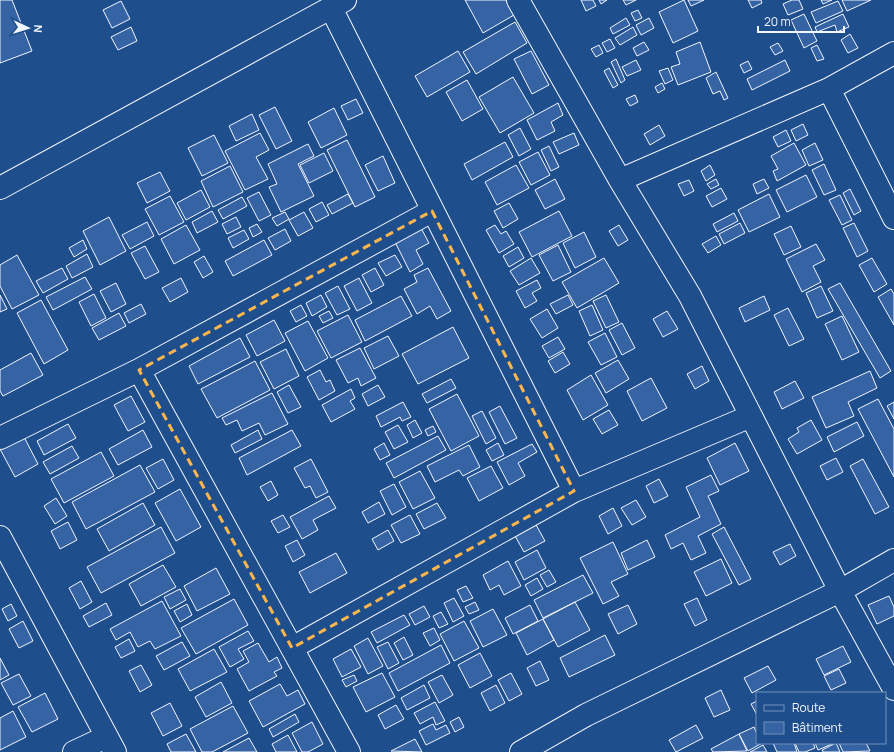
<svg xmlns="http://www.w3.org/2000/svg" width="894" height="752" viewBox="0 0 894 752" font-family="Manrope,sans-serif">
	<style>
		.building { fill: #3563a3; stroke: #f2f6ff }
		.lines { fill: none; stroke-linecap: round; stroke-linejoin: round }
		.minor-casing { stroke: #f2f6ff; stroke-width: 24 }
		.minor { stroke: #1f4e8c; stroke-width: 22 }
		.marked { fill: none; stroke: #ffb74d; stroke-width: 3; stroke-dasharray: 8 5; stroke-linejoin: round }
	</style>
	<rect width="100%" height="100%" fill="#1f4e8c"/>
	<path class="building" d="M0,0h12l20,51 -32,12z
		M465,0h41l8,15 -31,18z
		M581,0h12l3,6 -10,5z
		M599,0h8l-6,4z
		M623,0h13l-10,5z
		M684,0l14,31 -25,12 -14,-31z
		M688,0h16l-13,6z
		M748,0h13l1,3 -10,5z
		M792,0h7l4,9 -15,6 -5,-11z
		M821,0h11l-9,4z
		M842,0h29l-24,11z
		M121,1l9,18 -18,9 -9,-18z
		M838,1l5,10 -27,12 -5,-11z
		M638,10l4,8 -7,3 -4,-8z
		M804,14l13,27 -13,7 -13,-28z
		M843,14l6,13 -12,5 -2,-7 -18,7 -2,-5z
		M626,18l4,7 -17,9 -3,-6z
		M649,18l5,10 -13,7 -5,-10z
		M515,22l12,21 -51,31 -13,-22z
		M131,27l6,14 -19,9 -7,-13z
		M633,27l4,8 -17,10 -5,-7z
		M850,34l8,14 -10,5 -7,-13z
		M610,39l5,9 -8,4 -5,-9z
		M644,42l5,8 -12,6 -4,-8z
		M700,42l11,30 -33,13 -7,-18 9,-3 -4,-12z
		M778,43l5,8 -8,4 -5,-8z
		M599,45l4,8 -7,4 -5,-8z
		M817,45l7,14 -7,2 -6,-13z
		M458,51l12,21 -43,25 -12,-21z
		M531,51l18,34 -17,9 -18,-35z
		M616,59l9,21 -4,3 -10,-21z
		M636,60l5,10 -14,6 -5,-9z
		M785,60l5,11 -38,19 -5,-11z
		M748,61l4,8 -8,4 -4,-8z
		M609,68l9,17 -5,3 -9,-17z
		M668,68l5,12 -8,4 -6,-13z
		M716,72l12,26 -4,2 -4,-9 -7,3 -7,-16z
		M513,77l21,36 -34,20 -21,-36z
		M467,80l16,29 -21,12 -16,-29z
		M662,83l3,6 -7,4 -3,-6z
		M635,95l3,7 -8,4 -4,-7z
		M356,99l7,14 -15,7 -7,-14z
		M558,103l5,12 -12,7 4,9 -18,9 -10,-20z
		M275,107l17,34 -16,8 -17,-34z
		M334,108l13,27 -26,13 -13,-26z
		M252,114l7,16 -23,11 -7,-15z
		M803,124l5,11 -12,6 -5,-11z
		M659,125l6,11 -15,9 -6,-11z
		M520,128l11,21 -12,7 -11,-21z
		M786,130l5,11 -13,6 -5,-10z
		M260,133l9,17 -13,7 12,22 -23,11 -20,-39z
		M574,133l5,12 -20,9 -6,-12z
		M214,135l14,28 -26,13 -14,-28z
		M347,140l28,57 -20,10 -28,-57z
		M505,142l8,15 -41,23 -8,-16z
		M794,143l12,22 -29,16 -4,-10 5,-2 -7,-13z
		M815,143l8,17 -14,6 -7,-16z
		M308,144l6,12 -16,8 16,32 -33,16 -12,-25 8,-3 -9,-20z
		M549,146l10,21 -8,4 -10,-21z
		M538,152l12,23 -19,10 -12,-23z
		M324,153l9,18 -24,12 -9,-18z
		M383,156l12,27 -17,8 -13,-26z
		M824,164l12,26 -12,5 -12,-25z
		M516,165l13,23 -32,17 -12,-23z
		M710,165l5,10 -9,6 -5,-10z
		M230,166l13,26 -30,15 -12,-26z
		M160,172l10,19 -23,12 -10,-20z
		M806,175l11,22 -30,15 -11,-22z
		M555,179l10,20 -20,10 -10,-19z
		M716,179l3,6 -8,4 -4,-5z
		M764,179l5,9 -12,6 -4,-10z
		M689,180l5,11 -10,5 -6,-12z
		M721,188l6,11 -15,8 -6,-11z
		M850,189l11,22 -7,4 -11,-22z
		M201,190l9,17 -24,13 -9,-17z
		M259,192l12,23 -12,6 -12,-23z
		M348,194l5,9 -21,11 -5,-9z
		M769,194l11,23 -31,15 -11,-22z
		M840,195l12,25 -10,5 -13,-25z
		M170,196l14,26 -25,13 -14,-26z
		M242,197l5,9 -24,13 -5,-9z
		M322,202l7,13 -13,7 -7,-13z
		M509,203l9,16 -15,9 -9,-17z
		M212,211l6,11 -21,11 -5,-11z
		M559,211l13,25 -40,21 -13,-25z
		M285,212l4,7 -12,7 -5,-8z
		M304,212l9,16 -15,8 -9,-16z
		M734,213l4,8 -21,11 -4,-8z
		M109,217l17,34 -26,14 -17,-34z
		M236,217l5,10 -14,7 -5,-10z
		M147,222l7,14 -24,13 -8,-14z
		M740,223l5,10 -21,11 -5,-10z
		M854,223l14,28 -11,6 -14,-29z
		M257,224l5,8 -9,5 -4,-9z
		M186,225l14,25 -26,14 -13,-25z
		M495,225l6,9 5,-3 8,13 -15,9 -13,-23z
		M619,225l9,15 -10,6 -9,-15z
		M791,226l10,21 -17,8 -10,-21z
		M421,228l8,15 -13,7 7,14 -13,8 -15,-30z
		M285,229l6,12 -16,9 -7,-12z
		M244,230l5,9 -16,9 -5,-10z
		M584,232l12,25 -21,11 -12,-25z
		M716,236l5,9 -13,8 -6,-9z
		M83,240l4,9 -13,8 -5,-9z
		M264,240l8,15 -39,21 -8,-15z
		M816,244l9,16 -12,6 8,16 -19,10 -16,-33z
		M558,245l13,27 -18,9 -14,-26z
		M145,246l14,26 -14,7 -14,-26z
		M518,247l6,11 -15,9 -6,-11z
		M87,254l6,13 -21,11 -6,-12z
		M17,255l22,40 -27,14 -12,-23v-21z
		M395,255l7,12 -16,9 -8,-13z
		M204,256l9,16 -10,6 -9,-16z
		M531,258l9,15 -21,12 -9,-14z
		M604,258l15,25 -42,25 -15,-26z
		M872,258l15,26 -13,8 -15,-27z
		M62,268l6,11 -25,14 -7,-12z
		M375,268l9,17 -13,7 -9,-17z
		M428,268l23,43 -14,8 -7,-13 -13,8 -13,-25 13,-7 -3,-7z
		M85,277l7,12 -39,21 -7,-13z
		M181,278l7,14 -18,10 -8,-14z
		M359,278l13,25 -15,8 -13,-25z
		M537,280l4,8 -9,5 5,8 -12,7 -9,-17z
		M116,283l10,21 -15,8 -11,-21z
		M840,283l51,88 -11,7 -52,-89z
		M338,286l12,23 -13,6 -12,-22z
		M821,286l12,25 -16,7 -11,-25z
		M891,289l3,5v31l-16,-28z
		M94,294l12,24 -15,8 -12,-24z
		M0,295l7,14 -7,3z
		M321,295l6,12 -15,9 -6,-13z
		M568,295l5,10 -17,9 -6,-10z
		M606,295l13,27 -13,6 -13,-27z
		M401,296l11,20 -47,25 -10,-21z
		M764,296l6,14 -25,12 -6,-14z
		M41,300l27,50 -24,14 -27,-51z
		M141,304l5,10 -17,9 -5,-10z
		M301,305l6,11 -11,6 -6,-11z
		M592,305l11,25 -13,6 -11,-25z
		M788,308l16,31 -15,7 -15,-31z
		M547,309l11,19 -16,10 -12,-19z
		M329,311l4,7 -10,5 -4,-7z
		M667,311l11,18 -15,8 -10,-18z
		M119,313l7,13 -27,14 -7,-12z
		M348,315l14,27 -31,16 -14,-27z
		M842,316l17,36 -17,8 -17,-36z
		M274,320l11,21 -28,15 -11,-21z
		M308,321l20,37 -23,13 -20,-38z
		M622,323l13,25 -13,7 -13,-25z
		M453,327l16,31 -51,26 -16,-30z
		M605,333l12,24 -16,8 -13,-23z
		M388,336l11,20 -25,13 -10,-21z
		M558,337l7,12 -16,9 -7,-12z
		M240,338l10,19 -52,27 -9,-18z
		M360,348l16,30 -15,8 -3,-8 -10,5 -12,-23z
		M286,349l13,27 -25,13 -14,-27z
		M563,352l7,12 -15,9 -7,-12z
		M31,353l12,22 -40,21 -3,-5v-21z
		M618,360l11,19 -23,14 -11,-20z
		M255,361l15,29 -53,28 -16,-29z
		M702,366l7,15 -14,8 -8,-15z
		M320,370l6,12 4,-2 5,11 -16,9 -12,-23z
		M870,371l7,17 -29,14 6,14 -28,12 -14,-31z
		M591,375l17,30 -25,15 -16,-30z
		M651,378l16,30 -25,13 -15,-30z
		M451,379l5,9 -29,15 -5,-9z
		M795,381l9,17 -22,11 -8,-17z
		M289,385l12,22 -13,6 -11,-21z
		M378,385l7,12 -17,9 -6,-12z
		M351,389l4,9 -5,3 5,8 -24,13 -9,-17z
		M272,393l16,31 -23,11 -6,-12 -17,8 -5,-11 -11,5 -4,-7z
		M457,394l22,42 -28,15 -22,-42z
		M131,396l14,26 -17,9 -14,-26z
		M878,399l16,30v48l-36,-68z
		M403,402l8,15 -9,4 -2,-4 -19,10 -5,-11z
		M894,402v17l-7,-13z
		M500,406l17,32 -12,6 -16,-32z
		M609,410l9,15 -16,9 -9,-15z
		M482,411l14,27 -10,6 -14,-28z
		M415,420l7,13 -9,5 -6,-13z
		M811,420l11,20 -25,14 -9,-15 11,-7 -2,-4z
		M857,422l7,14 -30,16 -7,-15z
		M68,424l8,14 -32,17 -7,-14z
		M398,425l10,17 -14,7 -9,-17z
		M433,426l3,6 -8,4 -3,-6z
		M143,430l9,17 -34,18 -9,-16z
		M258,430l4,9 -27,14 -4,-8z
		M292,430l9,16 -54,29 -8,-17z
		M438,436l8,14 -52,28 -8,-15z
		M24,437l14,27 -23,13 -15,-28z
		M384,443l6,12 -10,5 -6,-11z
		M498,443l6,12 -12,6 -6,-11z
		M735,443l14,28 -29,14 -13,-27z
		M532,444l5,8 -19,11 7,13 -16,9 -12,-23z
		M469,445l11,22 -17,9 -4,-6 -24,12 -8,-16z
		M72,446l7,12 -29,16 -7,-12z
		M101,452l13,24 -50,27 -13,-24z
		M836,458l7,14 -16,8 -7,-14z
		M163,459l11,21 -16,9 -12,-21z
		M311,459l17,33 -12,6 -6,-12 -5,2 -11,-20z
		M863,459l26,48 -14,7 -25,-48z
		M140,465l15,27 -69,37 -14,-27z
		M491,466l12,22 -24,13 -12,-23z
		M420,471l15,27 -22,11 -14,-27z
		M711,475l8,16 -11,5 13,28 -23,12 8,17 -15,7 -8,-17 -12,6 -6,-14 35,-18 -14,-30z
		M659,479l9,17 -14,7 -8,-17z
		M271,481l7,14 -10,6 -8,-14z
		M394,484l12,23 -14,8 -12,-24z
		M180,489l21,38 -25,14 -21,-38z
		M329,496l7,12 -23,12 5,10 -16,9 -12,-22z
		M56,498l11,18 -12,8 -11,-18z
		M636,500l10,17 -14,8 -11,-17z
		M379,502l6,12 -17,9 -6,-11z
		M143,503l12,22 -46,26 -12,-22z
		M437,503l9,15 -22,11 -8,-15z
		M613,508l9,18 -14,8 -9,-18z
		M283,515l7,12 -12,6 -7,-12z
		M410,515l10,19 -19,9 -10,-18z
		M68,522l9,18 -17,9 -9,-18z
		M535,523l10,18 -21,11 -10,-18z
		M161,527l14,26 -74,40 -14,-26z
		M724,527l27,52 -12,6 -27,-51z
		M388,530l6,11 -16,9 -6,-11z
		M297,540l8,15 -12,7 -8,-16z
		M647,540l8,17 -27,13 -7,-17z
		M613,542l15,32 -17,8 8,14 -16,8 -23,-46z
		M790,544l6,12 -16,9 -7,-13z
		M537,550l9,18 -22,12 -9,-18z
		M336,553l11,20 -37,20 -11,-21z
		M721,559l11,24 -26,13 -12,-24z
		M508,561l13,25 -17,9 -5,-10 -9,5 -7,-15z
		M163,565l13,22 -35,19 -12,-22z
		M216,568l14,26 -33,17 -13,-25z
		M549,570l7,12 -9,5 -7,-12z
		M583,575l10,18 -50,25 -9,-18z
		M537,578l6,11 -12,7 -6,-11z
		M81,581l11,21 -12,7 -11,-21z
		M466,586l7,12 -10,4 -6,-12z
		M180,589l6,11 -16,9 -6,-12z
		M889,596l5,11v9l-17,8 -9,-19z
		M454,598l10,18 -11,6 -9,-19z
		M697,598l10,22 -12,6 -11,-22z
		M234,599l14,26 -52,29 -15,-26z
		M162,601l19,35 -26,13 -5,-8 -12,6 -8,-15 -14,8 -6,-11z
		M475,602l4,8 -10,4 -4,-7z
		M575,602l15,28 -32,17 -15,-28z
		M106,603l6,12 -23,12 -6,-11z
		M11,604l6,12 -9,5 -6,-12z
		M187,604l5,11 -12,7 -6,-11z
		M530,605l8,16 -25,13 -8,-16z
		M628,605l9,19 -19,10 -10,-20z
		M424,606l6,11 -15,8 -6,-11z
		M493,609l14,26 -24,12 -13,-26z
		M441,612l7,12 -9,4 -6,-12z
		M404,615l6,10 -33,18 -6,-11z
		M543,619l11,21 -27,15 -11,-22z
		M23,621l10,20 -14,7 -10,-19z
		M464,621l15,27 -25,13 -14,-27z
		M434,628l6,12 -10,6 -7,-13z
		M248,631l6,10 -16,8 6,10 -14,8 -11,-20z
		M605,635l10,20 -46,22 -9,-19z
		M404,637l9,18 -10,5 -9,-17z
		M368,638l15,28 -15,8 -14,-28z
		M129,639l6,12 -14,7 -6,-11z
		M182,642l8,14 -26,14 -8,-14z
		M388,642l11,21 -11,6 -11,-22z
		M258,643l11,19 8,-5 5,11 -8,4 3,4 -28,15 -12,-22 12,-7 -6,-11z
		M441,645l9,18 -52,28 -9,-18z
		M843,646l8,16 -27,13 -8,-16z
		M214,649l13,23 -37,19 -12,-22z
		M351,649l10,18 -19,10 -9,-18z
		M480,653l12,23 -22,12 -12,-23z
		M0,658l9,17 -9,5z
		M540,661l9,19 -13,6 -9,-18z
		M141,665l11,20 -12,7 -11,-21z
		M768,666l8,14 -24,13 -8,-15z
		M839,669l7,14 -15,7 -7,-14z
		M382,673l13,24 -29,15 -13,-25z
		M511,673l11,21 -13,7 -11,-21z
		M19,674l12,22 -18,9 -12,-22z
		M354,675l3,6 -11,6 -4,-7z
		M442,675l11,20 -14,8 -11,-21z
		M221,682l11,21 -26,14 -11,-20z
		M280,684l7,12 11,-6 7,14 -42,23 -14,-26z
		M424,685l6,13 -23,12 -6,-12z
		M496,685l9,18 -15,8 -9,-18z
		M721,690l9,20 -16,7 -9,-19z
		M45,693l13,26 -26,13 -14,-25z
		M757,701v14l-6,-11z
		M435,702l10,19 -9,4 -3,-8 -13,7 -6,-11z
		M170,703l12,23 -19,10 -12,-23z
		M396,705l8,14 -19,10 -7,-14z
		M233,706l15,27 -36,19h-10l-12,-23z
		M13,711l13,26 -26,13v-32z
		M295,714l4,8 -26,15 -4,-8z
		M459,717l5,10 -9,5 -5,-10z
		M312,722l11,22 -15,8h-6l-10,-19z
		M433,724l3,6 10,-5 4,8 -24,12 -7,-14z
		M696,725l7,13 -27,14 -7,-12z
		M754,727l3,7v9h5l-14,8 -9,-17z
		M186,734l10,18h-25l-4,-8z
		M739,734l8,17 -34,1 -2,-3z
		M288,735l9,17h-21l-4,-8z
		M249,738l8,14h-34z
		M415,739l7,13 -31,-1z
		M773,743h21l3,9h-20z
		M795,743h18l2,5 -10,4h-6z
		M815,743h19l-16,7z
		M836,743l4,9h-17l-1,-2z
		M839,743h27l4,8 -27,1z
		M763,745l4,7h-17z"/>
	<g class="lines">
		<defs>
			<path id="minor" d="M518,0l102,180 70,116 150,295 54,98
				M331,8l243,483
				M829,89l65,129
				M620,180l209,-91 65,-36
				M0,188l345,-188
				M139,370l210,382
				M0,438l139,-68 293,-159
				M0,537l115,215
				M292,648l282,-157 177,-75
				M74,752l32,-15
				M521,752l65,-37 254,-124 54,-31"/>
		</defs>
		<use href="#minor" class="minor-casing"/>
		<use href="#minor" class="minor"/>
	</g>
	<path class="marked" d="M432,211l142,280 -282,157 -153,-278z"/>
	<rect x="756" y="692" width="130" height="52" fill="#1f4e8c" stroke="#7391ba"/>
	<rect x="764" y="705" width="20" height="6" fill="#1f4e8c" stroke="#7391ba"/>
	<text x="792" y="712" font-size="12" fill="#f2f6ff">Route</text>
	<rect x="764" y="722" width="20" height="12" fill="#3563a3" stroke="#7391ba"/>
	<text x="792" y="732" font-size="12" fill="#f2f6ff">Bâtiment</text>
	<g transform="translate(28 28) rotate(94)" stroke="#1f4e8c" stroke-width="3" paint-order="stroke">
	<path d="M0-3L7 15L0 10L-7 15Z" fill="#f2f6ff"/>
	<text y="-6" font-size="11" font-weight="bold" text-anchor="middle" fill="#f2f6ff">N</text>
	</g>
	<path d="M758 26v6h86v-6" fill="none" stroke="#f2f6ff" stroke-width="2"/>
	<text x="764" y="26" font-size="12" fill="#f2f6ff" stroke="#1f4e8c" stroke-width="3" paint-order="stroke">20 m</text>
</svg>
